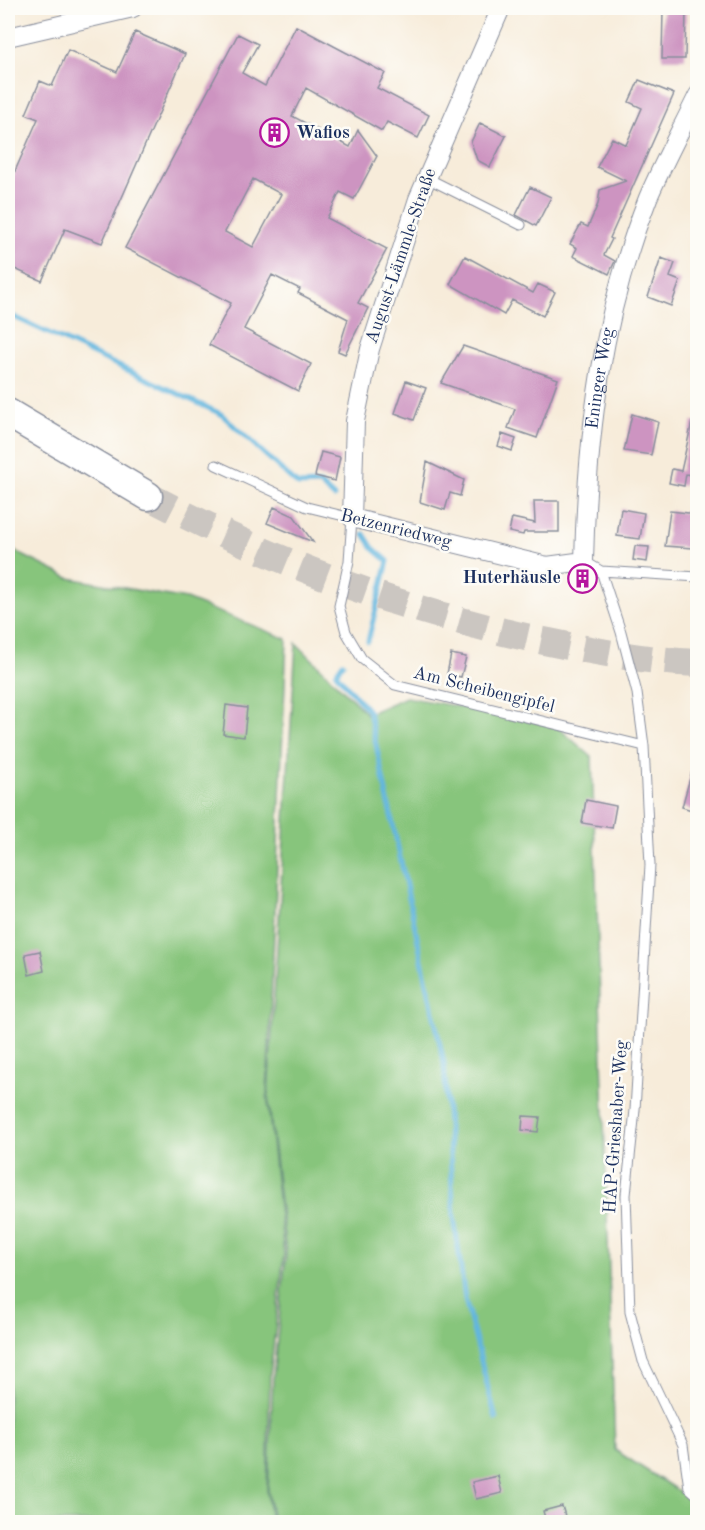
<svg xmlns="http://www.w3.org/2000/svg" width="705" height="1530" viewBox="0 0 705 1530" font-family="'Old Standard TT',serif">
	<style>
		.green { fill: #87c57c; stroke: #517a6d; stroke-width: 1.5 }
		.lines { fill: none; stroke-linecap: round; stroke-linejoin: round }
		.stream { stroke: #62b6de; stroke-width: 5 }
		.building { fill: #cd94c1; fill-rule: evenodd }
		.primary-tunnel { stroke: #cbc6c1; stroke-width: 28; stroke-dasharray: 28 14; stroke-linecap: butt }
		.service-casing { stroke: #898e9c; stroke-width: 11 }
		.minor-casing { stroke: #898e9c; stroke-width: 20 }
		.primary-casing { stroke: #898e9c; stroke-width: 31 }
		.service { stroke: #fff; stroke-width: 9 }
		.minor { stroke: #fff; stroke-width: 18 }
		.primary { stroke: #fff; stroke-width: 28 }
		.labels { text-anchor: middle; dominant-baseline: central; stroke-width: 5; stroke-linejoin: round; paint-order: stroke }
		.poi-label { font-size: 18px; font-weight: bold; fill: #1b2f5e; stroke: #fdfcf7; text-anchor: start }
		.street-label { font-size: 18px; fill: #1b2f5e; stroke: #fdfcf7 }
	</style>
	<rect width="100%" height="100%" fill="#fdfcf7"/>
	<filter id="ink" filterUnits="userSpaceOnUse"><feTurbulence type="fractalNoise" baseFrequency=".0167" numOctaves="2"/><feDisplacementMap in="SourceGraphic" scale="12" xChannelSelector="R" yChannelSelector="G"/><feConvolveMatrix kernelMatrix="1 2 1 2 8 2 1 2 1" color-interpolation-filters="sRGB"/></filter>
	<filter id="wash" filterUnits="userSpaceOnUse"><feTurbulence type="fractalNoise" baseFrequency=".008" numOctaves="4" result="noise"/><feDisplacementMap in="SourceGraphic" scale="24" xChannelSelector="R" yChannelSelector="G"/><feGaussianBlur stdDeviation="1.35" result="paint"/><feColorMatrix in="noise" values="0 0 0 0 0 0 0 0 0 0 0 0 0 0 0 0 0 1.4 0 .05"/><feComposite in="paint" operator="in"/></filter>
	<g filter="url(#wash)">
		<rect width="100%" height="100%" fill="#f7ecda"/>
		<path class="green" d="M8,548l61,30 117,21 101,40 -20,455 17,160 -14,122 -3,116 4,30h-263z
			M296,643l71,71 39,-17 148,27 38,33 23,693 82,53 1,19h-425l-5,-30 5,-114 13,-124 -18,-159z"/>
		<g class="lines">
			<path class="stream" d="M8,314l213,100 77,71 22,-1 14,13
				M364,534l9,14 15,13 -20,80
				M343,663l-7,10 33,39 75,351 10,154 11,82 31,120
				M518,1521v1"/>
		</g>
		<g id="blocks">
			<path class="building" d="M663,9h23l-1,50h-23z
				M296,26l89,47 -8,15 52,27 -11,23 -31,-16 -5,9 -76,-43 -14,28 58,31 8,-17 19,26 -23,43 -14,-7 -13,26 60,31 -29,54 10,5 -23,46 -7,-3 10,-32 -50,-26 2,-4 -28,-14 -28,54 67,35 -13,27 -89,-46 22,-42 -106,-55 113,-214 20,10 -16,29 23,13zM253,179l28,15 -28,53 -28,-15z
				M135,32l50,22 -83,189 -37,-14 -23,52 -34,-15v-79l30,-68 -12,-5 14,-33 12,5 16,-36 49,22z
				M639,80l35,14 -64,144 2,1 -8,16 11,6 -6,13 -36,-18 4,-8 -7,-4 11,-20 7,3 10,-23 2,-14 26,-9 -29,-14 15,-29 14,7 16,-37 -13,-6z
				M480,123l26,13 -16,31 -13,-7 -6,-18z
				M530,187l21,10 -15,29 -20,-11z
				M465,256l68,37 5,-9 17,8 -12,24 -31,-16 -8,15 -54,-31z
				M661,258l14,5 -5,14 10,4 -9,25 -23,-9z
				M463,346l95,33 -21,59 -29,-10 7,-19 -74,-26z
				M406,381l20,7 -12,32 -19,-7z
				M632,414l26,8 -7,33 -27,-4z
				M692,422l6,1v53l-12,-2 -2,12 -15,-3 3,-14 9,2z
				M502,434l14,5 -4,12 -14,-5z
				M321,452l19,5 -5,24 -20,-5z
				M427,462l37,18 -4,16 -10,-3 -5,17 -25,-8z
				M534,501h25v31h-35l-1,3 -14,-3 3,-14 23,5z
				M274,507l20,9 19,26 -46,-19z
				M621,509l23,4 -4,26 -23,-3z
				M670,511l27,3 -4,34 -28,-2z
				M635,546l14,1 -2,15 -14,-2z
				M451,654l15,3 -5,20 -14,-3z
				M226,705l21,3 -3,29 -21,-3z
				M693,767l5,1v44l-16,-5z
				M586,800l30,6 -4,22 -30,-5z
				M40,951l4,20 -15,4 -4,-21z
				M523,1116l17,1 -2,15 -16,-2z
				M498,1476l4,17 -26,6 -4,-17z
				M562,1506l5,16h-21l-3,-11z"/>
		</g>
	</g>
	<g filter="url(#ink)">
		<use href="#blocks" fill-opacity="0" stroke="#898e9c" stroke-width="1.5"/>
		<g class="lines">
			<path class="primary-tunnel" d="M148,496c128,67 259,117 401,146 49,10 98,19 149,21"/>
			<defs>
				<path id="service" d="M427,178l94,47
					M216,465l91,42 45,11 -3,43 -10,45 7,26 16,27 33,26 249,61
					M584,561l17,10 97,6
					M601,571l20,61 16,61 7,53 6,119 -15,245 -9,85 4,117 13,49 40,84 6,43 9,8"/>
				<g id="minor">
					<path id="s1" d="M501,8l-83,191 -48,150 -15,72 -3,97 195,48 37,-5c3,-125 17,-245 64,-363 15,-35 33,-68 50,-103"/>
					<path d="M8,37l125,-29"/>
				</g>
				<path id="primary" d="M8,413l140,83"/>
			</defs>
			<use href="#service" class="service-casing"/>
			<use href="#minor" class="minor-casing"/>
			<use href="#primary" class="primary-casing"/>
			<use href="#service" class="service"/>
			<use href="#minor" class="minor"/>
			<use href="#primary" class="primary"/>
		</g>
	</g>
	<defs>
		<symbol id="building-ring" viewBox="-11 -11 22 22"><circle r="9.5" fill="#fdfcf7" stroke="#b5179e" stroke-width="1.5"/><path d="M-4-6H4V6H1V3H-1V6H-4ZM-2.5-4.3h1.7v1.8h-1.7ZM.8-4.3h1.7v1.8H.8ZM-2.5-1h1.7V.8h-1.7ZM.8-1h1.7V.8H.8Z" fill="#b5179e"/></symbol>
	</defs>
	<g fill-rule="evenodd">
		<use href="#building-ring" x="258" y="116" width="33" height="33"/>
		<use href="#building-ring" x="566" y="562" width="33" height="33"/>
	</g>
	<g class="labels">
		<g class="poi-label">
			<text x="296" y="133">Wafios</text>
			<text x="561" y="578" text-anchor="end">Huterhäusle</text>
		</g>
		<g class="street-label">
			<text transform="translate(401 256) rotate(-71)">August-Lämmle-Straße</text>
			<text stroke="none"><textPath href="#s1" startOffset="958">Eninger Weg</textPath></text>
			<text transform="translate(396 529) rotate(14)">Betzenriedweg</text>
			<text transform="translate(484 690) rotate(14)">Am Scheibengipfel</text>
			<text transform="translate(616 1127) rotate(-86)">HAP-Grieshaber-Weg</text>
		</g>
	</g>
	<rect width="705" height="1530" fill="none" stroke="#fdfcf7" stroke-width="30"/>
</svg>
